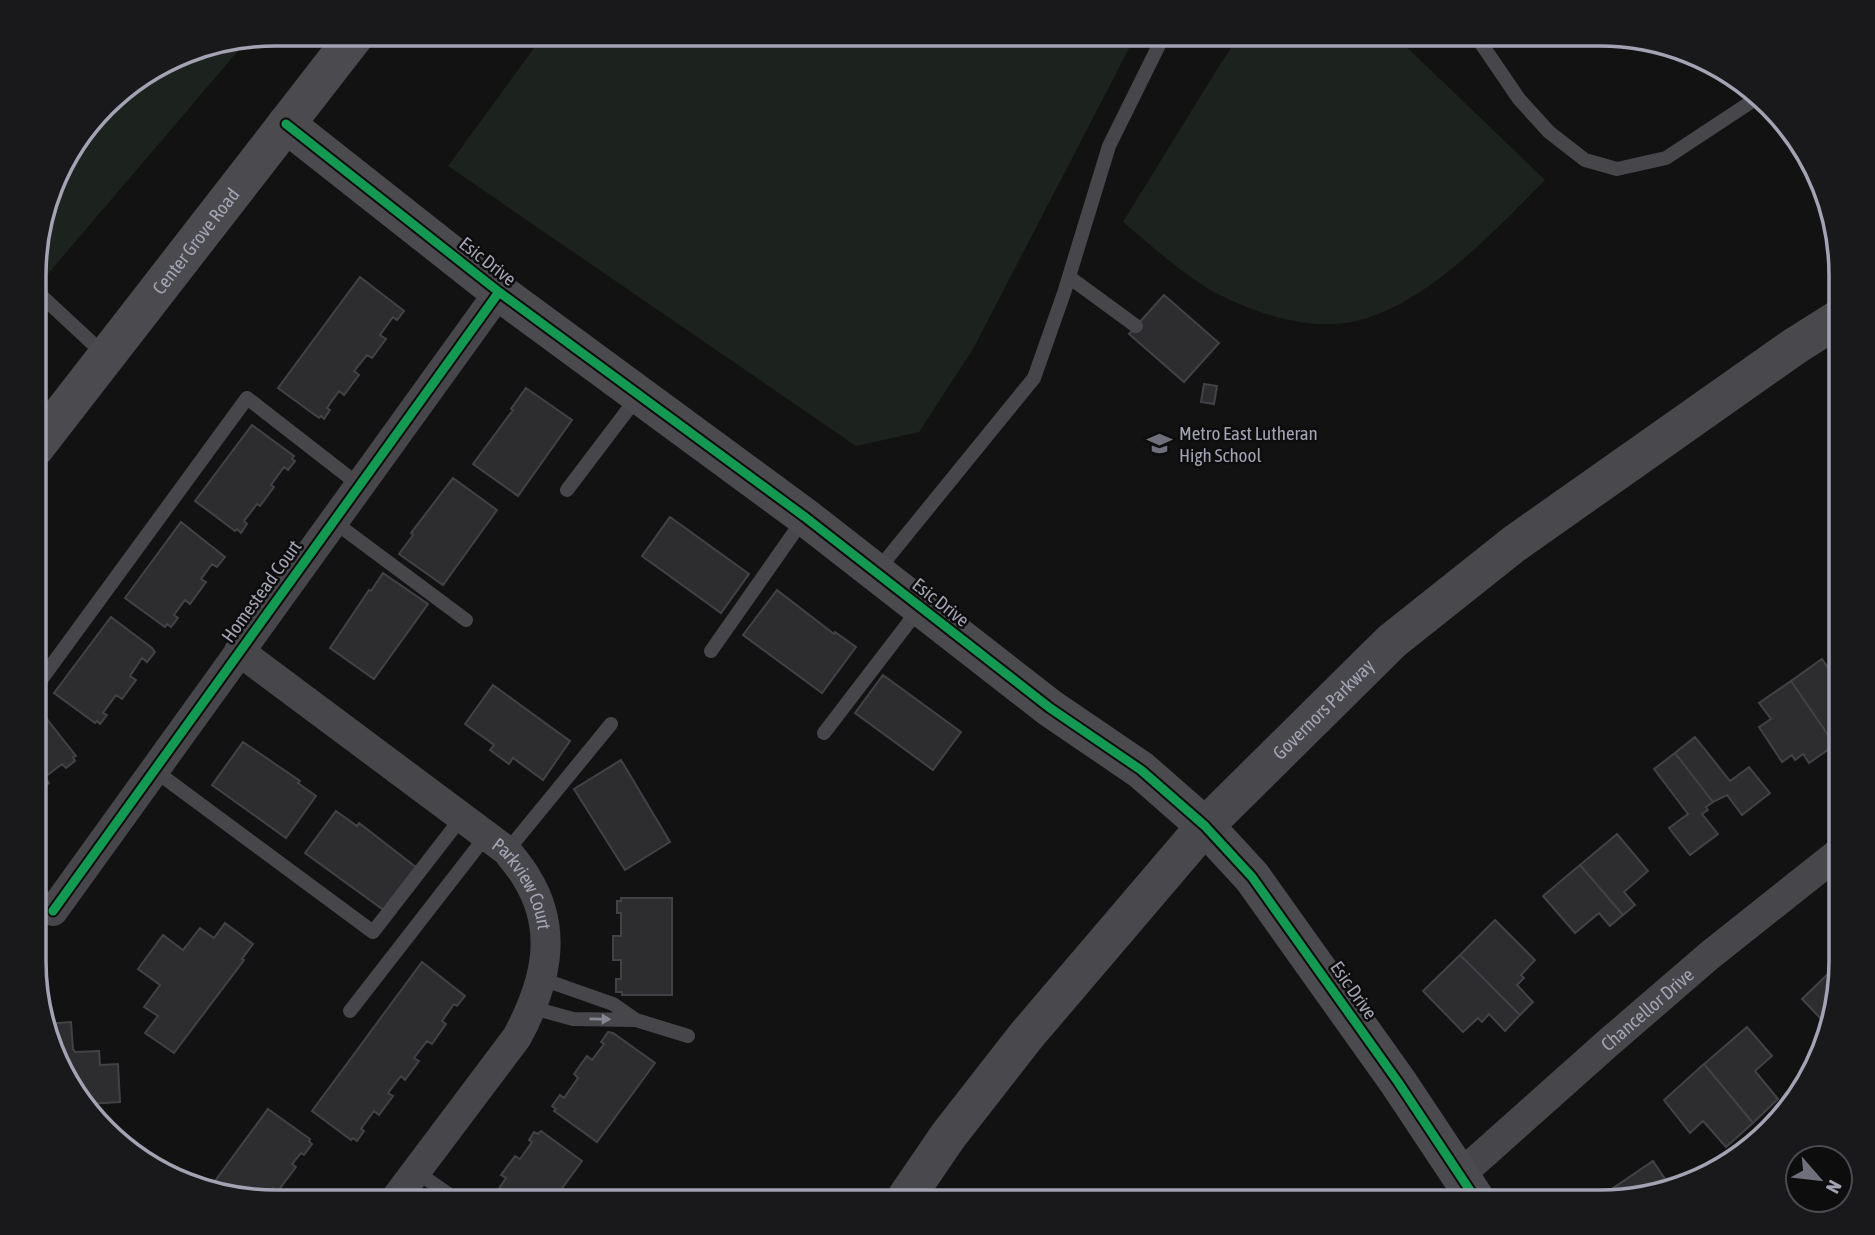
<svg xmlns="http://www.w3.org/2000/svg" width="1875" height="1235" viewBox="0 0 1875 1235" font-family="'Asap Condensed',sans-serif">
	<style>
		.green { fill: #1c231f }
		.building { fill: #2d2d2f; stroke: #424246; stroke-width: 2 }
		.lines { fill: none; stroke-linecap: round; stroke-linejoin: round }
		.lane { stroke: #47474b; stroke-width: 14 }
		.street { stroke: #47474b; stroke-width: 30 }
		.secondary { stroke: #4b4b4f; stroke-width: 38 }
		.primary { stroke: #49494d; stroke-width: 38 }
		.cycleway-casing { stroke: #0d0d0e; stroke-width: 13 }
		.cycleway { stroke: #139951; stroke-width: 9 }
		.oneway { fill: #878794 }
		.labels { text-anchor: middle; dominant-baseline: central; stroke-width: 5; stroke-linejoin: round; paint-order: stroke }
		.street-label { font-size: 19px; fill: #a3a3b4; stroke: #0d0d0e }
		.poi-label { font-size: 19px; fill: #a3a3b4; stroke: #0d0d0e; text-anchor: start }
		.rim { fill: none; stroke: #a3a3b4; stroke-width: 3.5 }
	</style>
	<rect width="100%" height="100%" fill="#121213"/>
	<path class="green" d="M545,33h592l-164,316 -54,83 -63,14 -408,-280z
		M1242,33h150l153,147c-49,49 -108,114 -175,137 -50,18 -109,-1 -154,-24 -33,-18 -64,-47 -93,-71l98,-159z
		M249,38l-214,251v-46l23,-76 57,-74 67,-42z"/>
	<path class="building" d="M360,277l44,34 -7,9 -4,-3 -13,18 6,4 -14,19 -5,-3 -13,16 5,4 -15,20 -5,-4 -12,17 3,2 -6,9 -3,-3 -2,2 -41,-30z
		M1164,295l55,48 -35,39 -55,-48z
		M1204,384l13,2 -3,18 -13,-2z
		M526,388l46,32 -54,76 -45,-32 40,-54 -2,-1z
		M252,425l42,31 -2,3 3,2 -7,9 -4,-3 -13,18 3,2 -14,19 -3,-2 -13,17 3,3 -6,9 -4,-4 -2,2 -40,-30z
		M453,478l44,32 -54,75 -44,-31 14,-19 -2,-2z
		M670,517l79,57 -28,39 -79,-57z
		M181,522l44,35 -8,10 -5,-3 -11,15 5,3 -16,22 -5,-4 -11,15 4,3 -7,9 -4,-3 -2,3 -40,-29z
		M383,573l45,31 -54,75 -44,-31 39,-58 2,1z
		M777,590l57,44 1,-2 21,15 -34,46 -79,-58z
		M111,617l41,31 3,4 -8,10 -5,-4 -12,18 6,4 -14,19 -6,-4 -13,18 4,2 -7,9 -3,-3 -2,2 -41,-30z
		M1822,659l12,17 7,-5v70l-6,4 -44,-64z
		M883,675l78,57 -28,38 -78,-57z
		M1791,681l44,64 -26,18 -6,-9 -8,6 -3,-5 -10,7 -23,-35 12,-8 -12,-16z
		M493,685l77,56 -27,39 -30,-22 -4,6 -19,-14 4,-5 -29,-21z
		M43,714l33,42 -3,1 2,4 -9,7 -4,-4 -17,13 4,6 -14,11v-74z
		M1695,737l35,44 19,-14 21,26 -28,22 -15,-20 -14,7 -38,-49z
		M243,742l57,39 -2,2 18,13 -30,42 -74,-53z
		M1675,753l38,49 -7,5 2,3 -6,4 16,20 -28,21 -21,-27 19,-14 -34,-45z
		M621,760l49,82 -45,28 -51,-81z
		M336,811l21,15 2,-3 58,45 -32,43 -80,-58z
		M1617,834l31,37 -24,21 11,13 -12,10 -43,-50z
		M1580,865l43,50 -13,11 -11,-13 -24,20 -32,-37z
		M621,898h51v97h-50v-3h-6v-13h5v-19h-8v-24h8v-23h-4v-12h4z
		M1495,920l40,40 -14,15 3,3 -7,7 16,17 -13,13 -60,-60z
		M225,923l28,21 -11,15 2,1 -70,93 -29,-20 13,-17 -14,-9 16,-22 -22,-16 25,-34 20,15 17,-22 14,10z
		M1460,955l60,60 -15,16 -16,-17 -7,8 -4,-4 -15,14 -40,-41z
		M422,962l43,34 -8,10 -3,-2 -12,17 4,3 -14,20 -5,-3 -13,17 5,3 -14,19 -4,-4 -13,17 5,3 -14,19 -5,-4 -13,18 3,2 -7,10 -4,-3 -2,2 -39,-29z
		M1834,968l7,8 -16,47 -23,-24z
		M71,1022l2,27 2,3 24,-1 1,14 18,-1 2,38 -33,2 -21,-22 -20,-58z
		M1747,1027l25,29 -17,15 23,28 -25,24 -49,-59z
		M608,1032l5,1 42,30 -58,79 -43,-31 2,-2 -4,-3 8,-11 4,3 14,-20 -4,-4 13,-18 5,4 12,-16 -3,-2z
		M1704,1064l49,59 -27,24 -23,-26 -13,12 -26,-33z
		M268,1109l42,30 -1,2 3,3 -8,11 -3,-2 -9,11 4,3 -18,24 -5,-3 -9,12 -41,-7 -11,-8z
		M541,1131l41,30 -30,41h-70l7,-10 5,4 12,-18 -5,-3 14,-19 5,3 12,-17 -3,-2 5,-8 4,2z
		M1653,1161l16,24 -53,16h-13l-3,-4z"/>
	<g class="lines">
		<path class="lane" d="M1474,33l45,66 30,33 36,28 32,9 49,-11 91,-60
			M1069,277l67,49
			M35,290l70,65
			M567,490l72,-95
			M333,521l133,99
			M877,571l157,-193 30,-85 45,-147 56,-113
			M711,651l94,-134
			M35,688l212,-290 112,87
			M824,733l95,-124
			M154,770l219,162 89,-115
			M507,851l104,-127
			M35,885l18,26
			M533,1008l40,11 63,1 -23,-16 -71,-25
			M350,1011l136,-175
			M636,1020l52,16
			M415,1171l45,31"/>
		<g class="street">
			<path id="s1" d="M239,651l268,200c6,8 14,17 19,26 34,54 19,108 -9,160l-124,165"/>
			<path d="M53,911l446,-619"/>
			<path id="s2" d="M1460,1175l148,-132 102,-88 131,-104"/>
		</g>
		<g class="secondary">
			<path d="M286,124l213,168 306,225 245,191 91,62 64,56 47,51 146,205 79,119"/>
			<path id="s3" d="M35,448l322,-415"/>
		</g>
		<path class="primary" id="s4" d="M903,1202l45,-66 78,-100 179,-210 187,-185 122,-97 281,-198 46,-29"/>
		<defs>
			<path id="cycleway" d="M286,124l213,168 306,225 245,191 91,62 64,56 47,51 146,205 79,119
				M53,911l446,-619"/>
		</defs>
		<use href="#cycleway" class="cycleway-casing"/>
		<use href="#cycleway" class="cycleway"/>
	</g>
	<defs><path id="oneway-solid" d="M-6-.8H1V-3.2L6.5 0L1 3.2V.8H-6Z" transform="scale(1.75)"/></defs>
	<use class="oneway" href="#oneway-solid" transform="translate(600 1019) rotate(1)"/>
	<defs>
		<symbol id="school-bare" viewBox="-9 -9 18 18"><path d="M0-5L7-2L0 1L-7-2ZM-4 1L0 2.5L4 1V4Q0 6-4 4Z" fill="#70707c" stroke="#0d0d0e" stroke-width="2.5" paint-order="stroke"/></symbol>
	</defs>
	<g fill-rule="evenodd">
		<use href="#school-bare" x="1142" y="426" width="35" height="35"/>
	</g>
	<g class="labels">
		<g class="street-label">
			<text stroke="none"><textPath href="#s3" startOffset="262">Center Grove Road</textPath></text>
			<text transform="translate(488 261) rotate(38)">Esic Drive</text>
			<text transform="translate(261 591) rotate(-54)">Homestead Court</text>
			<text transform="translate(941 602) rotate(38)">Esic Drive</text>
			<text stroke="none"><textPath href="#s4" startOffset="649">Governors Parkway</textPath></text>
			<text stroke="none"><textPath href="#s1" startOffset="371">Parkview Court</textPath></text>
			<text transform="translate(1354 990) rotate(55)">Esic Drive</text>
			<text stroke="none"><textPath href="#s2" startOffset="250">Chancellor Drive</textPath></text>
		</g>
		<g class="poi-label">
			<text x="1179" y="433">Metro East Lutheran<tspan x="1179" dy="22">High School</tspan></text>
		</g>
	</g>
	<path d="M0 0H1875V1235H0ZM275 46H1600A229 229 0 0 1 1829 275V961A229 229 0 0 1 1600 1190H275A229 229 0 0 1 46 961V275A229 229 0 0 1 275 46Z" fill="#19191b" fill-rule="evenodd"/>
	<path class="rim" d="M275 46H1600A229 229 0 0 1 1829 275V961A229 229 0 0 1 1600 1190H275A229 229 0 0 1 46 961V275A229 229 0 0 1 275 46Z"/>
	<g transform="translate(1819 1179) rotate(118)"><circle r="33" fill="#0d0d0e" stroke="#494950" stroke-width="2"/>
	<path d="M0-5L12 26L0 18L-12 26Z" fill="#70707c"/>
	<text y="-10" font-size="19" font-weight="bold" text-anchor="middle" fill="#a3a3b4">N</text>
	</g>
</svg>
